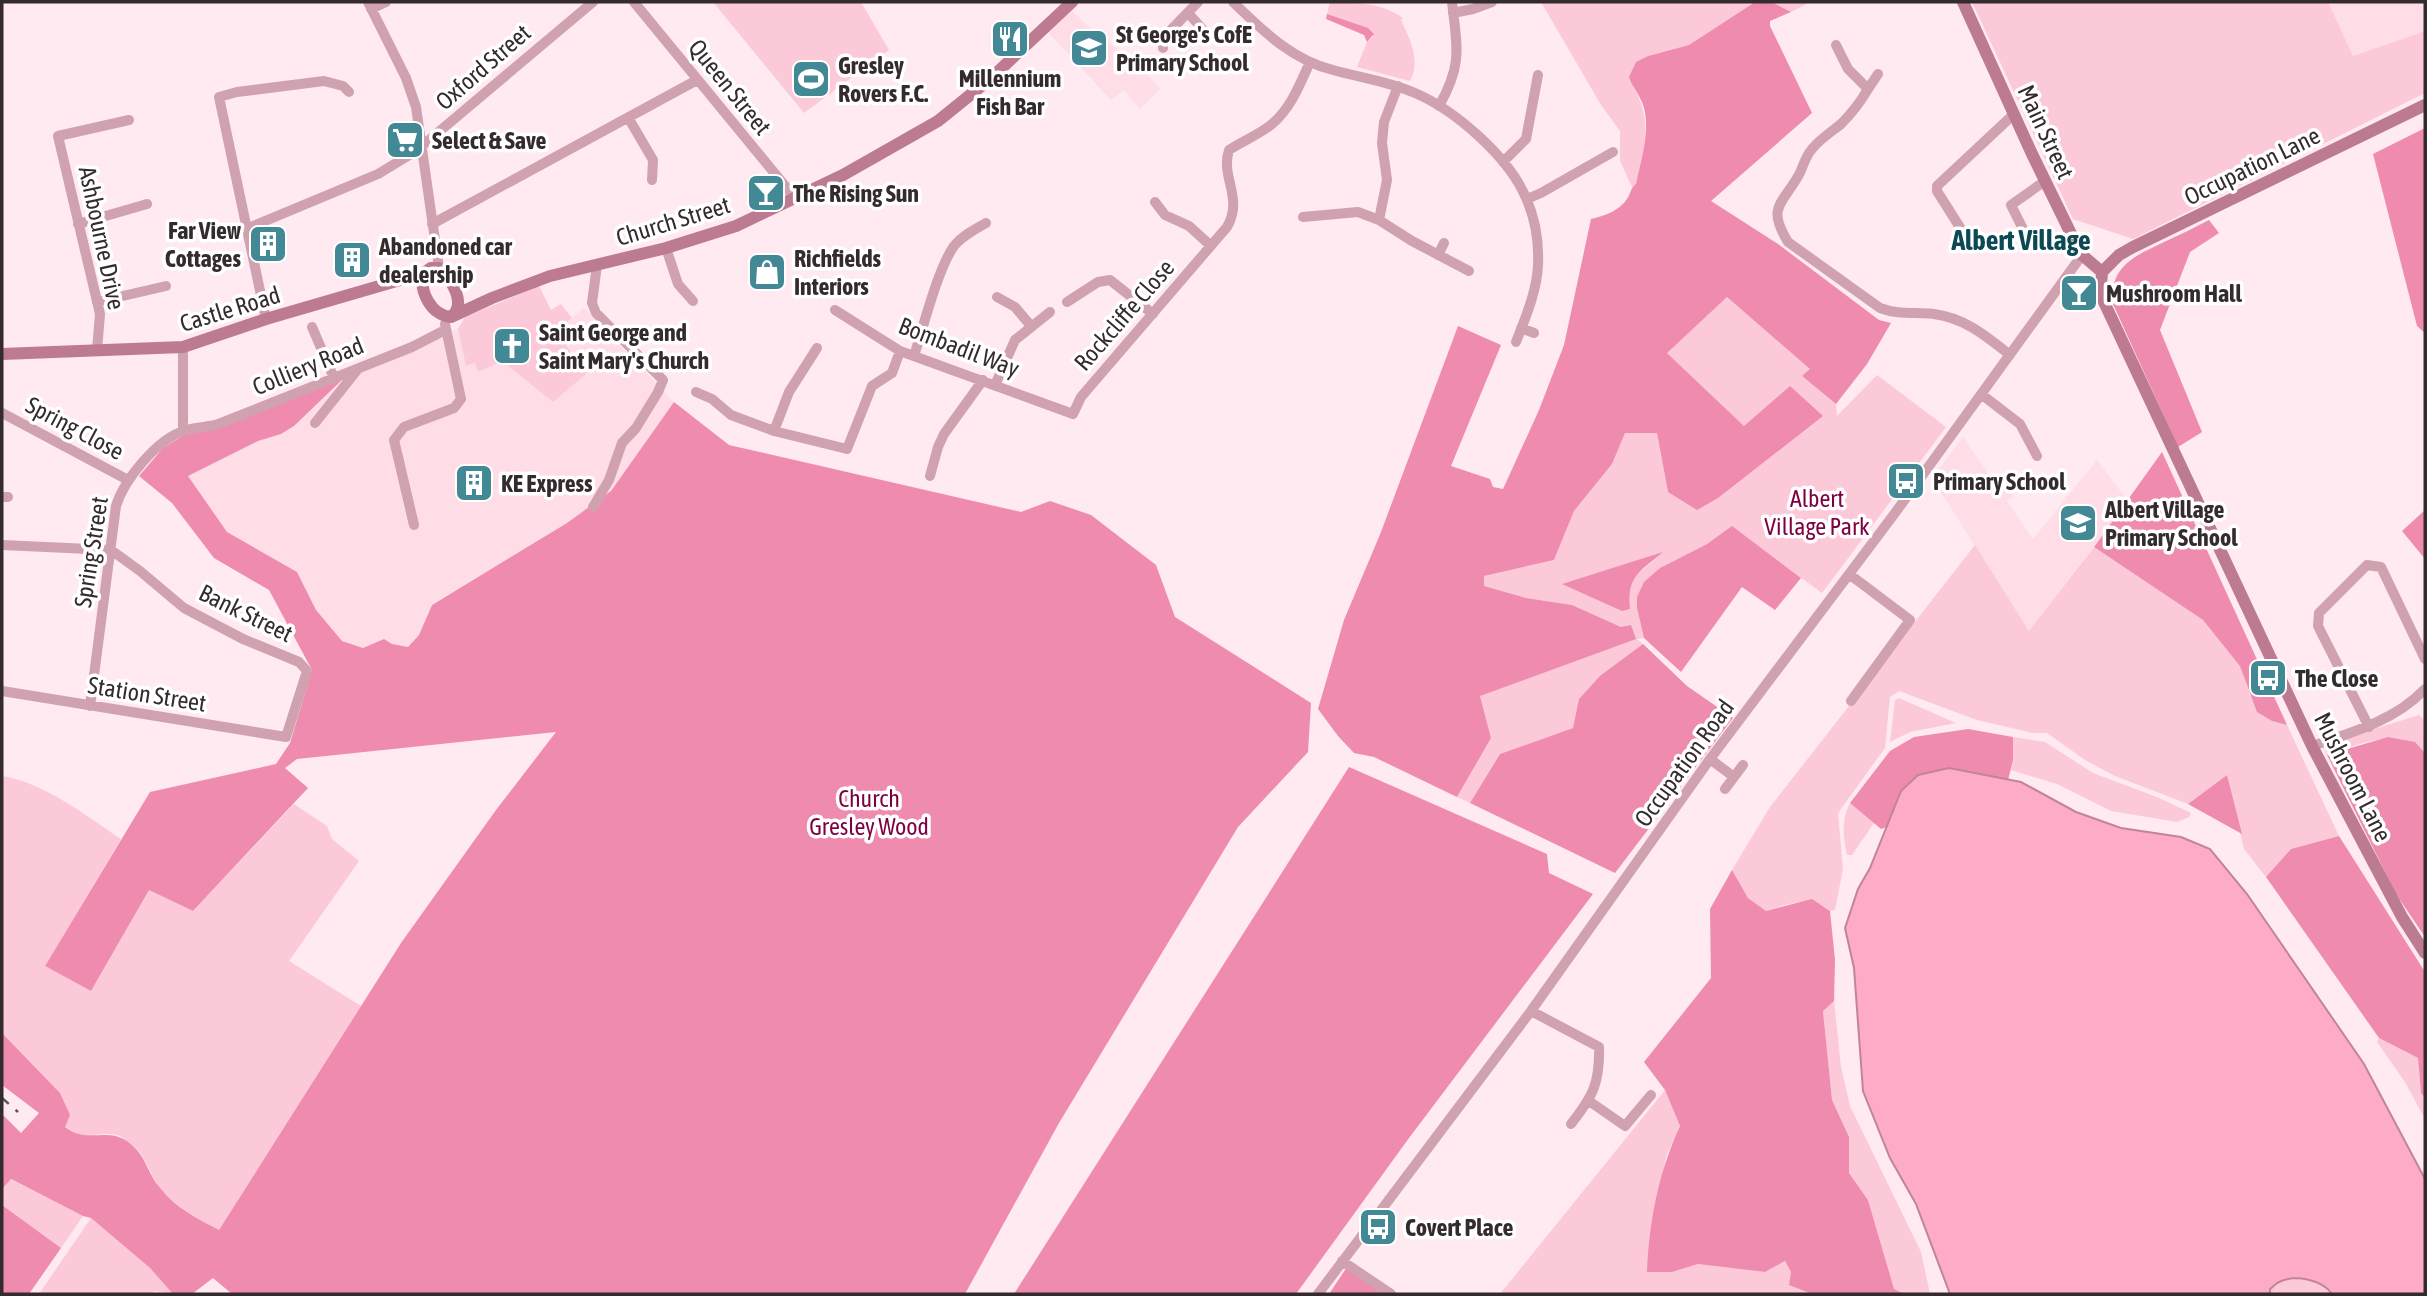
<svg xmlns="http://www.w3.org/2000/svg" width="2427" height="1296" viewBox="0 0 2427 1296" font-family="'Asap Condensed',sans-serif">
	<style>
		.built { fill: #fedde7 }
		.green { fill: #fcc9d8; fill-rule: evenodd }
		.forest { fill: #ef8bae }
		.water { fill: #fdabc6; stroke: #c18598; stroke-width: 2 }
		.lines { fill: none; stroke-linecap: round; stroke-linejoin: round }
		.street { stroke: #d0a2b0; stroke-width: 10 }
		.secondary { stroke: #bd7b91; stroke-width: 12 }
		.rail { stroke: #5e5256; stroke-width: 2.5; stroke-dasharray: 9 9; stroke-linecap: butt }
		.labels { text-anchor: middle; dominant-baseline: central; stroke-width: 7; stroke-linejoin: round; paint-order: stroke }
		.poi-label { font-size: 24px; font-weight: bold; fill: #342b2e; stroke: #fff; text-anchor: start }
		.street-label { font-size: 24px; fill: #342b2e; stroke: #fff }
		.park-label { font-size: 24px; fill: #7c0042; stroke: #fff }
		.quarter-label { font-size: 28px; font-weight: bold; fill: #0c4953; stroke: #fff }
	</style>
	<rect width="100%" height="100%" fill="#feeaf0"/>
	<path class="built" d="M2328,2h97v29l-73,25z
		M1070,9l21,20 48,36 21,24 -20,20 -16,-19 -13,10 -64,-69z
		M584,308l90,94 -63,89 -44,32 -135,81 -13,31 -11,12 -16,-3 -8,-5 -21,9 -21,-7 -26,-31 -19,-38 -70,-40 -39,-56 70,-35 23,-7 13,-8 66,-62 75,-29 23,-6 8,37 10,-3 3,9 77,-41z
		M1963,437l25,36 26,23 -7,5 26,38 64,-79 31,41 -99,130 -97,-153z"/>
	<path class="green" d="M713,2h148l28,48 -85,63z
		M1330,2c28,2 48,-1 73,16l-2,2c9,20 20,40 9,61l-53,-14 10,-25 6,-5 -2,-6 -44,-17z
		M1541,2h214l-66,43 -41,11 -15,31c20,32 11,63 3,98l-4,2 -12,-26v-30l-19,-26z
		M1772,2h38l-19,10z
		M1972,2h356l25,54 72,-25v62l-292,146 -60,-20z
		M539,286l12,24 10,-6 11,14 -16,13 30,43 -33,28 -51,-41 -24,11 -3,-9 -9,3 -8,-37 7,-12z
		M1727,297l84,72 -8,8 33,27 1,12 40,-41 69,52 -124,166 -90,-66 -25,17 -47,24 -23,40 7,30 -7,1 6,5 -42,31 -28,53 -73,26 -30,49 -13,-6 34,-59 -11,-42 141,-69 -49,-22 -46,-7 -42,-11v-11l70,-16 20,-49 38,-47 13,-31h32l11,59 76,-66 -78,-74zM1662,553c-22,22 -35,20 -32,55l-67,-24z
		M1975,545l54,86 65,-84 109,73 38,46 9,29 22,26 15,4 52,111 -48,13 -25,28 -22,-28 -17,-74 -39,29 -73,-28 -30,-16 -38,-27h-14l-56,-13 -78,-29 -9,6 -5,51 -47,65 5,56 -8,41 -5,1c-18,-16 -43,-7 -64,0l-18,-13 -16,-28 38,-63z
		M1899,698l57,25 -46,9 -20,10 5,-42z
		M2419,715l6,6v32c-27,-29 -65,-8 -98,2l-4,-10z
		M2013,737l32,5 48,31 64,24 34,16 -2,4 -12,5 -66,-11 -54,-27 -46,-14 2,-10z
		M2,776c43,7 83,39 119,63l-76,127 46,25 58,-101 44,21 101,-107 33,22 5,13 27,22 -70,100 72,45 -142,224c-21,-11 -43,-23 -58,-41 -12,-14 -14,-34 -30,-45 -4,-3 -9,-8 -14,-9 -21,-4 -33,7 -52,-9l-5,-33 -58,-60z
		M1850,803l24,20 -22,32h-5c-4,-19 -6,-34 3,-52z
		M1834,1001l7,66 9,39 71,146 9,42h-26l-10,-4 -26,-90 -19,-27v-36l-17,-37 -9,-90z
		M2379,1038l39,20 3,35 4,5v21l-20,-37 -28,-40z
		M1665,1090l15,36 -13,28 -14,63 19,55 26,-8 67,8 20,-11 6,11 -2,13 23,9h-312z
		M10,1179l73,37 -22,32 -59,-43v-16z
		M91,1218l59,50 23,26 -19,-3 -2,3h-113z
		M2297,1279c13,2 27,3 35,15h-62v-4l9,-9z"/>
	<path class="forest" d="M1755,2h17l19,10 -21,9v5l42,87 -101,88 67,43 101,76 12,3 -24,41 -31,40 -34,-28 8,-7 -83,-72 -60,56 77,73 46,-40 33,30 -105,82 -21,12 -29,-18 -11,-59h-32l-13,31 -38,47 -20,49 -70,16v10l42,12 46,7 49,22 10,-2 5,14 -156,57 11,42 -34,59 -83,-40 -20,-4 -16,-17 -20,-27 26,-89 37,-88 77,-206 43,19 -50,121 39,13 3,8 10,2 36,-79 25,-65 27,-126c13,-3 28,-8 36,-20 4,-6 3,-10 9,-15 5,-24 16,-58 6,-82 -4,-9 -10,-16 -13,-25l7,-15 12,-6 41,-11z
		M1327,14l41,14 6,6 -7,8 -3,-7 -38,-16z
		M2425,128v205l-8,-7 -44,-172z
		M2209,220l10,13 -29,19 -30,78 42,102 -24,15 -65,-143c-4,-38 22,-48 51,-62 15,-7 30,-14 45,-22z
		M344,378l-50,48 -13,8 -23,7 -70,35 39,56 70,40 19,38 26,31 21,7 21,-9 8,5 16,3 11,-12 13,-30 135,-82 44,-32 63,-89 55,43 292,67 29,-11 41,14 65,50 19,52 136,86 -3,49 -70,75 -179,296 -94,171h-733l-19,-16 -21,16h-19l-23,-26 -59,-50 -8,-2 -72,-37 -9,10v-75l19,19 18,-20 -37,-28v-52l58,60 10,22 -5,12c22,17 41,0 62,14 20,14 19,31 34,48 15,19 37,30 58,41l182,-287 95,-133 60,-78 -259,27 -12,9 23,20 -115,123 -44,-21 -58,101 -46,-25 105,-174 126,-28 14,-21 22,-73 -43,-80 -55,-32 -42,-55 -33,-27 24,-28 21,-13z
		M2162,452l125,273 -15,-4 -15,-9 -17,-46 -37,-46 -109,-73z
		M2425,510v49l-23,-28z
		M1732,526l69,52 -26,32 -33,-23 -61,85 -37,-34 -7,-30v-11l7,-15 16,-14 47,-24z
		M1663,552c-23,20 -36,23 -33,57l-8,2 -60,-27z
		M1643,644l44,42 46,32 -118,155 -145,-70 30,-49 73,-26 6,-29 22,-24z
		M1968,729l45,8v23l-5,20 -29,-5 -78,16 -14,36 -6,2 -31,-26 40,-52 24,-14z
		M2388,737l27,5 10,11v184l-29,-43 -69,-139z
		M1349,767l198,87 2,19 44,21 -184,244 -113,156h-282z
		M2227,775l15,59 -54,-30z
		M2339,836l86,136v126l-4,-5 -3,-35 -39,-20 -113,-161 25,-28z
		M1732,870l16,28 18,13 46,-12 18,12 5,49 -1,41 -11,10 9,89 17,37v36l19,27 26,89 10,5h-92l-23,-9 2,-13 -6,-11 -20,11 -67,-8 -26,8h-25c2,-51 12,-101 33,-146l-15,-36 -21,-28 67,-84 -1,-69z
		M2,1205l59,43 -32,46h-27z
		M1347,1267l41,27h-59z"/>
	<path class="water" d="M1949,768l72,14 55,30 45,16 60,9 29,12 37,45 117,170 61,115v115h-93c-9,-14 -37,-20 -53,-12 -3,1 -6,5 -9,7v5h-320l-34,-90 -26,-46 -27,-67 -9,-123 -9,-40 13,-39 12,-21 31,-77 17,-16z"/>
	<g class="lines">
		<path class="street" d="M368,2l38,76 10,29 23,161
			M634,2l161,196
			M1233,2c29,28 59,58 100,68 28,8 55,11 82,23 40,17 94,64 111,105 9,20 13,45 12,67 -1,26 -13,54 -22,77
			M371,9l15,-7
			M1188,13l19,21
			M1453,13l20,-4 19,-7
			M1836,45l12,24 20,20c-7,12 -17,25 -27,35 -10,8 -21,15 -29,25 -8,9 -9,20 -15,29 -16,27 -30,30 -9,64l92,66c18,7 35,4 54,6 31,4 52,22 76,41
			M1163,48v-10l35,-36
			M1868,89l10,-15
			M1439,106c24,-42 18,-59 13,-104
			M629,119l24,41 -1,20
			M1503,162l23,-23 12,-64
			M1527,199l14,-6 72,-41
			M1155,202l10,13 24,11 22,20
			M1303,217l55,-5 21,8 33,21 57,30
			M1379,220l8,-40 -5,-37 2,-21 14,-36
			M78,224l69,-20
			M432,224l265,-144
			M246,229l132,-55 38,-23 177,-149
			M2028,239l-17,-34 34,-24
			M666,248l12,36 15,17
			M1973,248l-36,-57v-5l77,-72
			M1438,255l6,-12
			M997,297l18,10 16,19
			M97,302l69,-16
			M1067,302l31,-20 12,-2 43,34
			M835,310l65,41 173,63 8,-17 146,-170c17,-29 -7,-50 2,-77 14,-9 31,-16 43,-26 19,-16 28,-40 38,-62
			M266,319l-47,-222 18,-5 87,-11 19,5 6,6
			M312,327l22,51
			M1521,328l13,5
			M97,350l3,-36 -42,-178 71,-16
			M914,356c9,-28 24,-88 40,-110 8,-10 21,-17 32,-23
			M995,385l20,-45 35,-28
			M696,392l16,7 19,16 43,16 73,18 25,-63 20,-13 8,-22
			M1981,394l39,30 17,32
			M2,413l126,67
			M315,423l43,-54
			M183,431v-84
			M774,431l15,-39 28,-44
			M930,476l8,-29 6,-13 39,-54
			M2,497h6
			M593,507l16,-27 13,-37 14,-15 22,-36 5,-12 -67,-67 -4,-10 5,-38
			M414,525l-20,-85 10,-13 50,-19 7,-9 -16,-75
			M2,545l109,5 29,21 44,37 59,31 56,23 8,9 -21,66 -284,-46
			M1849,574l61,46 -59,81
			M90,706l26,-200c8,-26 41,-67 68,-75 10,-4 22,-4 32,-6l196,-78 33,-17
			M2369,727l-51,-101 1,-13 48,-48 14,2 44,92
			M2312,746c39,-13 84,-26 113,-57
			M1710,759l24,18
			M1725,789l18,-24
			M1531,1011l68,36c1,36 -6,49 -28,77
			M1589,1101l36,25 26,-31
			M1342,1261l49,33
			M1318,1294l213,-283 179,-252 185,-246 187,-258"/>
		<path class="secondary" d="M1963,2l69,152 44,90 6,11 20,17
			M2102,272l-1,14 3,16 208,444 90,171 23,36
			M2102,272l17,-17 14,-8 292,-142
			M424,273c-6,18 8,43 27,44
			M451,317l41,-19 58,-22 116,-28 70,-22 107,-51 95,-54 52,-42 82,-77
			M2,354l181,-7 83,-28 158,-46 7,-5h8c12,11 28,35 13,48"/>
		<path class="rail" d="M2,1098l16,14"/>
	</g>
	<defs>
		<symbol id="restaurant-square" viewBox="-11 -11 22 22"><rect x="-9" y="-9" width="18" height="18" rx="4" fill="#438895" stroke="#fff"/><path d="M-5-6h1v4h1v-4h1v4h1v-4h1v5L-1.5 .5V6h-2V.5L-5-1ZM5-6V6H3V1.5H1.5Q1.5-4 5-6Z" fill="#fff"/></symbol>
		<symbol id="school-square" viewBox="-11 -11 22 22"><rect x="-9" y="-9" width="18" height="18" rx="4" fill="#438895" stroke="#fff"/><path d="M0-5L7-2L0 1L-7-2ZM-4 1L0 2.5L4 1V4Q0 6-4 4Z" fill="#fff"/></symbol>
		<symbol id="stadium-square" viewBox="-11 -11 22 22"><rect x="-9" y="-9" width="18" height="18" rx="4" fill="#438895" stroke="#fff"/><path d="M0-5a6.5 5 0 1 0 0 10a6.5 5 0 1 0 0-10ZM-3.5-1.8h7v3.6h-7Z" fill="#fff"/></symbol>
		<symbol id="supermarket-square" viewBox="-11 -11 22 22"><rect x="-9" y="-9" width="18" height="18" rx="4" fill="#438895" stroke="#fff"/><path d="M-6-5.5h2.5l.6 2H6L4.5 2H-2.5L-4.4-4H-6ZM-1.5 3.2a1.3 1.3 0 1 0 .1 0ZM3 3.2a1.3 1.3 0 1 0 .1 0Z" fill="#fff"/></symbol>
		<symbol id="bar-square" viewBox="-11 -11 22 22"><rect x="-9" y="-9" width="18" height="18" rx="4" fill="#438895" stroke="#fff"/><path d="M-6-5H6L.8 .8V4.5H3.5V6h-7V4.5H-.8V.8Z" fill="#fff"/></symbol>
		<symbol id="building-square" viewBox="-11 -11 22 22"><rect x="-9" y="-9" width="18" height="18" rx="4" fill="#438895" stroke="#fff"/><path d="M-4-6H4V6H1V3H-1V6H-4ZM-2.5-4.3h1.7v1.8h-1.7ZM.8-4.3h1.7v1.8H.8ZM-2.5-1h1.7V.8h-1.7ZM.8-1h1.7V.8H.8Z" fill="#fff"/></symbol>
		<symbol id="shop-square" viewBox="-11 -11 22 22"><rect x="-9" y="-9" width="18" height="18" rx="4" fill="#438895" stroke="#fff"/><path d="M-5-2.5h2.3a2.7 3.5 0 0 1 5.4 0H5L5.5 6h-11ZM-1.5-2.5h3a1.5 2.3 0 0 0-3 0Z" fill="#fff"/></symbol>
		<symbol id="church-square" viewBox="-11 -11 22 22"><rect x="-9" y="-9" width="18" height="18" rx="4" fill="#438895" stroke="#fff"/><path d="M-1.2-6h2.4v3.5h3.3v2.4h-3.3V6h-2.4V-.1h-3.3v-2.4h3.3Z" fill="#fff"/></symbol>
		<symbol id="bus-square" viewBox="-11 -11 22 22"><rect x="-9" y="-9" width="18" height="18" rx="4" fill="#438895" stroke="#fff"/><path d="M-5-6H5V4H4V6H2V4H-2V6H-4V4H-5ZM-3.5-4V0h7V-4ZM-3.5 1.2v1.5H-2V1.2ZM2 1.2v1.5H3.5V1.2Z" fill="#fff"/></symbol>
	</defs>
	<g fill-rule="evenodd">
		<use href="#restaurant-square" x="988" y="17" width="44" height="44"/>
		<use href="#school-square" x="1067" y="26" width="44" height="44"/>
		<use href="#stadium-square" x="789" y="57" width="44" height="44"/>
		<use href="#supermarket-square" x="383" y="118" width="44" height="44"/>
		<use href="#bar-square" x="744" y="171" width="44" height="44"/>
		<use href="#building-square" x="246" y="222" width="44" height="44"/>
		<use href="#building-square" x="330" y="238" width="44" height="44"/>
		<use href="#shop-square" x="745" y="250" width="44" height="44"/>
		<use href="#bar-square" x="2057" y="271" width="44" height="44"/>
		<use href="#church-square" x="490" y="324" width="44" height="44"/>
		<use href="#bus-square" x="1884" y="459" width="44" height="44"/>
		<use href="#building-square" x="452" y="461" width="44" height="44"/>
		<use href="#school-square" x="2056" y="501" width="44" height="44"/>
		<use href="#bus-square" x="2246" y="656" width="44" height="44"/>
		<use href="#bus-square" x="1356" y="1205" width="44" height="44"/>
	</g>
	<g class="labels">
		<g class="poi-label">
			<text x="1116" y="34">St George's CofE<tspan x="1116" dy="28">Primary School</tspan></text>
			<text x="838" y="65">Gresley<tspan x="838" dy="28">Rovers F.C.</tspan></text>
			<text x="1010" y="78" text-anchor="middle">Millennium<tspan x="1010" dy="28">Fish Bar</tspan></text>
			<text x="432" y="140">Select &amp; Save</text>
			<text x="793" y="193">The Rising Sun</text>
			<text x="241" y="230" text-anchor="end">Far View<tspan x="241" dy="28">Cottages</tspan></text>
			<text x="379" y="246">Abandoned car<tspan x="379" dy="28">dealership</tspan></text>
			<text x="794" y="258">Richfields<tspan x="794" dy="28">Interiors</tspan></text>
			<text x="2106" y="293">Mushroom Hall</text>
			<text x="539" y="332">Saint George and<tspan x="539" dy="28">Saint Mary's Church</tspan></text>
			<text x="1933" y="481">Primary School</text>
			<text x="501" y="483">KE Express</text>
			<text x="2105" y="509">Albert Village<tspan x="2105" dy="28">Primary School</tspan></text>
			<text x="2295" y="678">The Close</text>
			<text x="1405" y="1227">Covert Place</text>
		</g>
		<g class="street-label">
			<text transform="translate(483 67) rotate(-41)">Oxford Street</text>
			<text transform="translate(730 87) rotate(51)">Queen Street</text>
			<text transform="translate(2046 132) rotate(65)">Main Street</text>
			<text transform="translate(2252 166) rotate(-26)">Occupation Lane</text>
			<text transform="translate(673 221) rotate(-17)">Church Street</text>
			<text transform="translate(102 238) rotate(78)">Ashbourne Drive</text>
			<text transform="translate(230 309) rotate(-17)">Castle Road</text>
			<text transform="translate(1124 315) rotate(-49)">Rockcliffe Close</text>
			<text transform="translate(959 347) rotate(21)">Bombadil Way</text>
			<text transform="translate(308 366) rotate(-22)">Colliery Road</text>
			<text transform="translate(75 428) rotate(28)">Spring Close</text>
			<text transform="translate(91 552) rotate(-81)">Spring Street</text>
			<text transform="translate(246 613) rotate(26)">Bank Street</text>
			<text transform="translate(147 694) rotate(9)">Station Street</text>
			<text transform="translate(1684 763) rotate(-54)">Occupation Road</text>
			<text transform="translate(2353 777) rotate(63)">Mushroom Lane</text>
		</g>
		<g class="park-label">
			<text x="1817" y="498">Albert<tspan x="1817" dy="28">Village Park</tspan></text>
			<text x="869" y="798">Church<tspan x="869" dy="28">Gresley Wood</tspan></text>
		</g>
		<g class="quarter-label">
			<text x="2021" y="240">Albert Village</text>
		</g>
	</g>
	<rect width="2427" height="1296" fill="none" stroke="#342b2e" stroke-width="7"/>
</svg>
